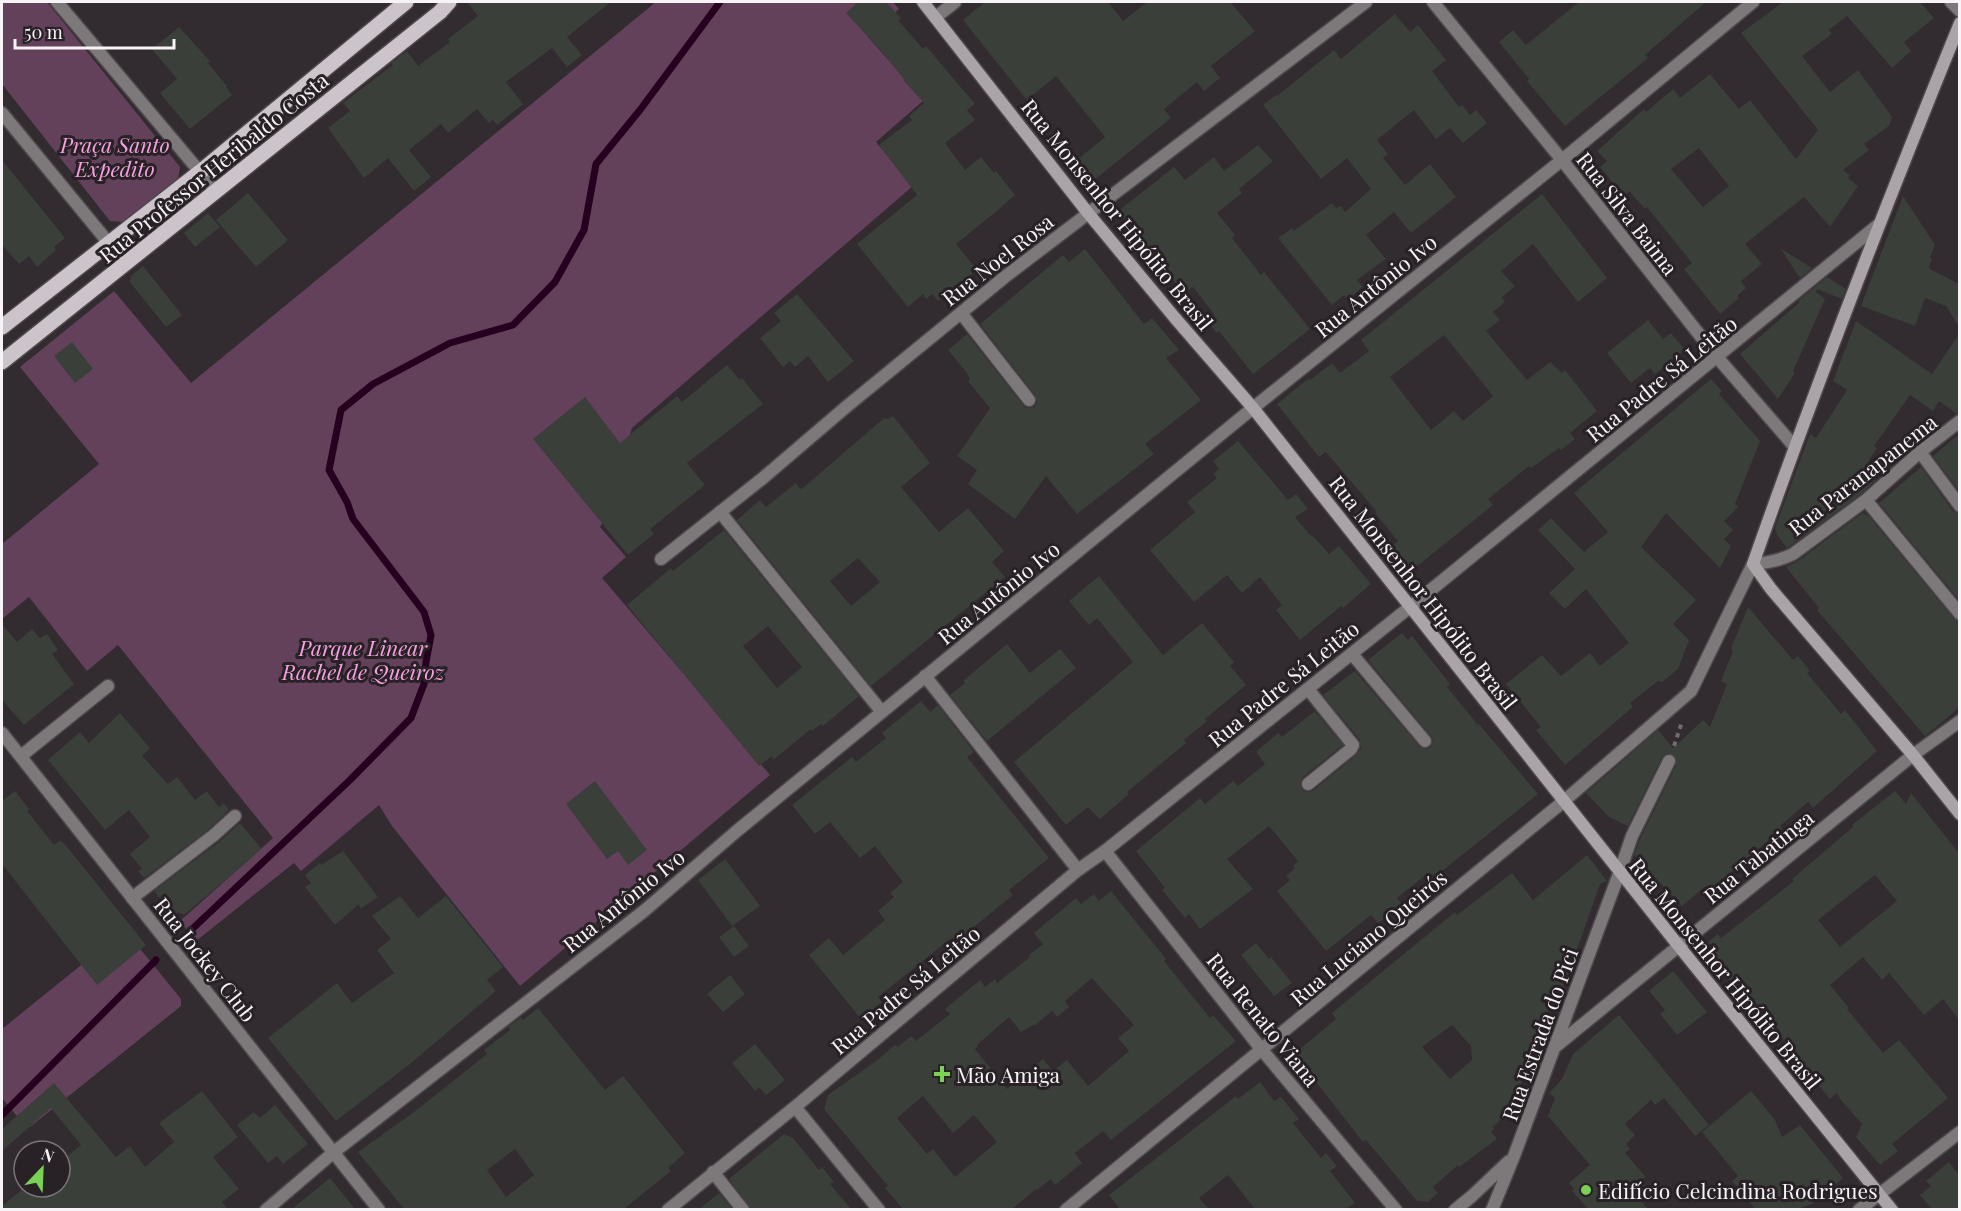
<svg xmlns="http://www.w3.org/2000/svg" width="1961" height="1211" viewBox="0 0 1961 1211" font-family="'Playfair Display',serif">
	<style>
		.green { fill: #64415b }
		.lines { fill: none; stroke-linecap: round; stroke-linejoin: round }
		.stream { stroke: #26011f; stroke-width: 7 }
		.building { fill: #3a3f39; fill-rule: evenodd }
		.service-casing { stroke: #4e474c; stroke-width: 15 }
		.minor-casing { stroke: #4e474c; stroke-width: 15 }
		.secondary-casing { stroke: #4e474c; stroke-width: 15 }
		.primary-casing { stroke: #4e474c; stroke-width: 18 }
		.path { stroke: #716b70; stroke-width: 4; stroke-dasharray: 4.5 4.5; stroke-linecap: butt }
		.service { stroke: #7d797b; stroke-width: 12 }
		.minor { stroke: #7d797b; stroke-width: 12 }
		.secondary { stroke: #aaa4a8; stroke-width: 12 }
		.primary { stroke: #ccc4ca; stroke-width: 15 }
		.poi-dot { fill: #7ad156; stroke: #282126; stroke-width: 2 }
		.labels { text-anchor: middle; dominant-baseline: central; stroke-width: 6; stroke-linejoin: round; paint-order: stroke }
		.park-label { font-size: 21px; font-style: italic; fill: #f6a1e0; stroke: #282126 }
		.street-label { font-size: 21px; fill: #f7f3f6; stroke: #282126 }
		.poi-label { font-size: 21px; fill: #f7f3f6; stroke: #282126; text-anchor: start }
	</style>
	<rect width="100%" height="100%" fill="#322b30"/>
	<path class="green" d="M2,2h45l133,165 -2,13 -54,42 -14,-1 -108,-137z
		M655,2h238l6,7 -31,28 56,63 -48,42 37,44 -281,242 -26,87 -6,12 26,30 -24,21 168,197 -250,211 -128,-160 -13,-21 -78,66 -7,-8 -98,78 -16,-20 93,-83 -155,-193 -31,26 -58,-74 -27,22v-75l97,-80 -79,-97 94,-76 77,92 460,-377z
		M122,932l6,2 53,65v7l-151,121h-4l-24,-29v-69z"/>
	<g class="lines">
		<path class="stream" d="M189,932l161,-152 61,-62 13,-34 2,-22 5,-27 -7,-23 -71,-93 -6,-17 -18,-32 12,-60 32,-26 77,-41 63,-18 42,-43 29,-52 12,-66 44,-54 80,-108
			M2,1115l154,-155"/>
	</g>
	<path class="building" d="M467,2h144l-44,35 15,18 -15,12 -15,-19 -46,34 17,22 -26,21 -4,-5 -4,3 -12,-14 -29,24 -7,-9 -32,26 22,27 -17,14 -26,-33 -24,20 -36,-50 22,-17 -7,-8 50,-38 -2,-2 16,-12 11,15 32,-24 -2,-3 30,-23z
		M858,2h28l15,16 -3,2 25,29 3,-3 49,58 -8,6 8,10 -30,23 20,27 16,-13 13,16 2,-2 19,24 -17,15 -42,34 21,26 -39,31 -6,-7 -6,5 -3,-5 -15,13 -51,-63 60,-49 -38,-50 33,-25 -3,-4 15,-13 -21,-23 1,-1 -21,-26 -37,-40z
		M985,2h123l15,19 24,-19h83l25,29 -44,35 9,12 -16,13 -7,-9 -33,27 7,9 -78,63 -16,-21 28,-23 -49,-61 -29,24 -64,-80z
		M1579,2h127l-61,53 3,3 -83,68 -38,-45 2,-2 -30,-37 14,-12 13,15z
		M1783,2h137l14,16 -30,24 7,9 -19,17 -45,-52 -18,14 3,4 -30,22 28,36 28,-22 34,47 -3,9 -25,18 5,6 -26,20 7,5 -2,3 10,8 -28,41 -26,-30 -59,47 17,20 -21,17 5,7 -9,8 2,2 -19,16 -36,-45 8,-6 -45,-56 -2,2 -16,-18 -5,5 -24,-29 7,-6 -10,-10 47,-42 2,3 27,-23 7,9 30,-24 29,35 11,-9 46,59 22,-29 -77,-97zM1699,148l30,38 -26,21 -32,-38z
		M1395,14l15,18 8,-7 28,35 -14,11 27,36 3,-2 8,10 6,-5 11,13 -24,20 -13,-15 -14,11 -22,-29 -37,30 11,14 -5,4 22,27 25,-21 26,33 -45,36 -17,-21 -28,23 20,24 -29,21 6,7 -15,12 -4,-4 -12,10 -54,-67 14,-10 2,3 38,-28 4,5 5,-2 4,6 26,-23 -24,-31 -26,21 -58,-74 13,-10 1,1 57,-46 7,9z
		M179,27l31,34 -2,2 19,23 -1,1 6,8 -42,34 -30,-36 17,-14 -25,-30z
		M1258,145l15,16 -34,28 3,4 -25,20 18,22 -3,3 29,37 3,-3 46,57 -57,45 -34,-43 -2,2 -11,-13 8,-6 -21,-27 -9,6 -67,-81 57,-45 11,13 29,-23 10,14z
		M2,160l63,78 -11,9 2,3 -19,17 -8,-11 -10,8 -17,-19z
		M248,193l40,47 -32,27 -40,-47z
		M1542,194l65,84 -29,24 -45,-58 -32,27 14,15 -13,11 3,5 -12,10 7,8 -14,11 41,49 23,-18 12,11 3,-3 32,41 -27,22 5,6 -14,11 -2,-2 -28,20 -2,-2 -41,33 5,6 -82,66 -19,-25 6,-5 -23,-28 2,-1 -51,-60 -7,5 -42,-53 32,-26 1,2 22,-17 8,10 29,-22 -8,-11zM1444,335l49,61 -30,25 -9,-10 -23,19 -41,-53z
		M1903,196l32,49 -5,13 2,1 -3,8 1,2 29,15v43l-13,-21 -21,-8 -10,28 -54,-20z
		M208,213l12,14 -25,20 -11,-14z
		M1780,248l32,20 -12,10z
		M1085,249l59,75 8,-6 27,32 -13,8 35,42 -56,44 9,10 -77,60 -31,-38 -31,43 -47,-35 9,-14 -20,-14 33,-48 -22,-27 2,-2 -3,-6 -19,-23 19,-16 56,71 3,3 8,-1 3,-4 -2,-8 -55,-71 83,-69 6,7z
		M143,266l39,49 -16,12 -37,-46 3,-3 -2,-1z
		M1827,277l19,12 -4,10 -25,-10 -1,3 9,7 -32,72 2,2 -17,26 -38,-45 60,-52 -2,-1z
		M797,294l57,67 -26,21 -20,-26 -13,11 -5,-6 -7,6 -23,-29 21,-17 -7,-8z
		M1648,320l15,19 8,-6 14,17 -30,24 -5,-6 -19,15 -24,-30z
		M1856,321l76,53 27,-40v79l-2,1 -18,-13 -6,10 -23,-16 -36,51 3,2 -14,22 13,10 -15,14 -74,54 -10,-13 -2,-7 35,-94 6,4 31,-48 -14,-9z
		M72,342l21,27 -18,14 -21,-27z
		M727,365l13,15 2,-2 21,26 -76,59 18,22 -55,44 4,5 -26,21 -95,-116 52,-42 35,46 57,-47 5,6z
		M1711,379l11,12 -3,3 41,47 -25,63 3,3 -14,14 9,9 -9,9 7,7 -11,22 -54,-55 -25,34 55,53 -23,24 16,16 -11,29 -17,14 -2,-3 -29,23 3,4 -68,58 -29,-35 5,-3 -35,-43 36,-29 19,21 29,-23 10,13 29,-23 -43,-54 -21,20 -16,-16 26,-24 -37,-39 13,-12 33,34 24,-20 -34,-39z
		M893,416l37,47 -29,24 38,45 29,-24 36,43 -12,11 13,15 -134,109 -134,-166 23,-20 6,7 30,-24 4,6 3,-1 81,-70 4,1zM858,558l22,24 -29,24 -21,-25z
		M1959,434v57l-26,-35z
		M1238,441l50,59 8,-6 12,15 -13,8 15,18 5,3 14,16 10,-8 32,38 -28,24 -2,-2 -41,34 -24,-30 6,-5 -22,-28 -18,16 -15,-18 -33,27 -44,-52 45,-38 -8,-10 30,-24 -4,-4 6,-5 -6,-8z
		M1921,467l32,44 6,3v86l-80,-97z
		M1865,511l-2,3 2,1 2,-1 87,105 5,3v86l-34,28 -108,-126 2,-2 -33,-41 12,-6z
		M724,530l135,166 -36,30 -2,-2 -9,7 -1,-2 -38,31 -1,-4 -13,10 -132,-161 44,-37 2,3zM768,626l34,41 -25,21 -34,-42z
		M1099,576l64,79 39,-32 32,39 -4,4 16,19 -41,34 2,2 -23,19 2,3 -59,49 2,2 -29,25 -12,-12 -22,18 -52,-63 119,-100 -36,-44 -8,7 -20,-24z
		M1748,607l45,53 5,-4 12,15 -3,2 34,41 4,-4 32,41 -64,57 -5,-6 -28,24 2,3 -65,55 -8,6 -3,-4 -24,20 -48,-51 6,-16 36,-74 -1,-9 -7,-3 -6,4 -34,69 -19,-9 -23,-24 72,-63 15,18 30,-28 7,7 17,-43 -6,-3 12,-30 -2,-3z
		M2,624l15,18 15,-13 8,9 7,-4 11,16 -6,4 22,30 -50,41 -22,-25z
		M1402,633l6,7 4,-4 38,48 -3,3 31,38 1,-1 59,70 -102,82 -8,-3 -31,25 5,6 -11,10 -13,9 -7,-8 -45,36 -49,-60 13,-11 -4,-4 9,-8 -2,-2 5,-5 -29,-35 -42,33 26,30 -53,40 -11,-15 -4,4 -23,-28 3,-2 -29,-37 64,-53 5,6 28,-23 5,5 27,-22 -9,-12 22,-19 4,4 33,-26 28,34 -41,33 -2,7 2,5 4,2 7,-1 43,-36 5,-7 -1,-8 -37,-45 32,-24 64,75 7,3 5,-2 2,-7 -2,-4 -63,-76z
		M1007,644l23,29 30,-24 16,19 -89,73 -37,-46 15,-12 -2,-2z
		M921,701l9,11 8,-7 36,47 -7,5 82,101 -40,32 4,5 -59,48 -4,-4 -72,58 4,5 -21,17 -52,-64 20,-17 14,17 42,-35 -7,-9 16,-14 -4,-4 13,-11 -28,-36 -15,12 -30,-36 -15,12 -23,-29 60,-48 4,5 30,-24 -4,-5z
		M120,713l30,35 -8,8 26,28 9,-7 18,23 12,-9 12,16 5,-4 5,7 -20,19 -65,49 -6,-7 4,-2 -12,-15 20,-17 -21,-27 -24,20 -57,-70 32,-28 9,11z
		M595,781l52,69 -19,15 -10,-14 -11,8 -41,-55z
		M15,791l14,18 -2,2 27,34 6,-5 8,8 78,97 -49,40 -95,-121v-63z
		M1895,791l11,13 5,-11 48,60v167l-16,-21 -19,16 -35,-42 -7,7 -19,-23 -33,28 19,23 -2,1 36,44 16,-13 49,58 -56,46 6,7 -18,14 -24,-28 6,-13 -22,-25 -3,-6 -7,6 -44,-53 -7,-16 -29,-34 -1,1 -9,-10 -3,2 -35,-42 16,-13 3,4 73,-57 -2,-2 61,-52 -1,-2zM1875,875l22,26 -57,46 -22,-27z
		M240,823l21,25 -13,13 -64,54 -6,-3 -4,4 -20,-25 65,-49z
		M343,851l35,46 -18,12 -1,-5 -24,21 -30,-38 6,-4 -6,-8 15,-12 1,2z
		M1587,855l20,26 -7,3 -42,120 -6,-2 -23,48 6,3 -27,59 -15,15 1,2 -3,3 6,7 -38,28 -1,-2 -25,22 5,6 -10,9 -11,-1 -51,-61 -3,2 -69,-88 42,-35 -4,-6 123,-101 2,3 55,-42 21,27zM1452,1025l19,21 1,14 -22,19 -28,-32z
		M725,859l35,47 -28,20 -34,-46z
		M1111,891l55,68 -2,2 46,57 3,-3 23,26 -125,99 -8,-9 -28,22 7,10 -27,22 -4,-6 -14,11 -1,-1 -24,20h-109l-18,-21 3,-2 -64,-77 4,-14 48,-34 19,-16 3,2 13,-11 5,5 34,-27 -5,-5 35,-29 5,7 10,-8 2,4 33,-26 -2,-1 15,-12 -9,-11 42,-35 5,6 13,-10 5,7zM1092,978l42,47 -16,13 11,13 -41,35 -21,-26 -14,11 -10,-12 -36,30 -32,-40 3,-3 -1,-1 32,-28 12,15 12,-7 1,1 18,-15 5,6 12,-10 -4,-6zM923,1096l30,37 21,-18 23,27 -42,35 -22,-28 -6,5 -30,-36z
		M400,896l18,22 28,-22 57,71 -16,13 9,11 -86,73 -74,57 -68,-83 69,-55 15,20 42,-30 -17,-23 14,-11 -19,-23z
		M734,926l15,20 -15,11 -15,-20z
		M1256,943l13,16 2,-2 21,26 -18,13 -33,-41z
		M1673,971l34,41 -30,23 -17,-21 5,-4 -16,-19z
		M730,975l15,19 -22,18 -16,-18z
		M538,1008l67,82 18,-14 62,77 -17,15 3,3 -47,38h-220l-46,-57 56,-40 73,-58 -3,-4 26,-20 -2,-3 13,-10 2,3zM515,1149l19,26 -28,22 -19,-27z
		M1619,1015l90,110 -14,11 -31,-38 -9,7 -4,-5 -26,24 10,11 -9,9 4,5 -5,4 20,23 -3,5 3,4 -10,10 13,14h-60l-16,-18 2,-2 -5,-6 21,-18 -42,-49 7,-18 -6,-5 13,-14 11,-25z
		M755,1044l30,36 -19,15 -7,-8 -4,4 -23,-28z
		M1260,1082l14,19 7,-4 18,22 -6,4 28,35 5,-5 11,13 -7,5 25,32 -9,6h-91l-27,-34 -29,23 10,11h-89l-11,-14 127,-99 2,3z
		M54,1083l62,74 14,-11 15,21 29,-25 -15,-19 43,-32 36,46 -25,20 26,32 -17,13 6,7h-226v-3l23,-19h35v-25l21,-17 -30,-37 -49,43v-22z
		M1751,1091l24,29 7,17 18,-12 43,53 -31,26 -14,5h-43l-23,-28 6,-5 -36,-44z
		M275,1105l33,39 -25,20 -6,-8 -9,7 -31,-38 17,-13 6,6z
		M784,1134l9,4 26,32 3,-3 12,15 -4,2 21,25h-100l-22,-30z
		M1949,1162l10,13v34h-27l-12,-14 11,-9 -5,-5z
		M330,1178l25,31h-63z
		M719,1193l13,16h-33z"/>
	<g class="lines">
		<defs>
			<path id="service" d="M961,313l68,87
				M720,512l162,200
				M1352,654l73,87
				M1308,689l45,56 -2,4 -43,35
				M1620,871l12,-35 37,-75
				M132,898l82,-63 21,-19
				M713,1172l30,38"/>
			<path id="minor" d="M57,2l159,189
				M1433,2l129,158 155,197 77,89
				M1951,2l9,9
				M936,17l19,-15
				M2,113l124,151
				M1920,452l40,54
				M1866,500l94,114
				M661,559l102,-81 83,-71 160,-131 360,-274
				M925,676l153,194
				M2,733l377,477
				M21,756l87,-70
				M1105,851l157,199 134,160
				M1555,1047l358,-292 47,-34
				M795,1107l84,103
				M266,1210l68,-58 310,-241 94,-81 515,-422 309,-248 191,-158
				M668,1210l127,-103 283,-237 27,-19 305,-244 468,-382
				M1066,1210l498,-409 127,-110 62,-127c14,-1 26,-3 40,-10l73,-54 54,-48 40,-31
				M1455,1210l17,-14 37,-35
				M1492,1210l22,-54 106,-285
				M1859,1210l101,-78"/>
			<path id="secondary" d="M923,2l165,211 87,105 78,90 425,537 214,265
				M1960,23c-73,179 -143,359 -207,541l18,25 142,166 47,59"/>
			<path id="primary" d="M2,327l198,-155 206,-170
				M2,362l438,-350 9,-10"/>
		</defs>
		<use href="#service" class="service-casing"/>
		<use href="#minor" class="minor-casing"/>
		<use href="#secondary" class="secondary-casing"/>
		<use href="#primary" class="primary-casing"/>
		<path class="path" d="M1674,746l8,-24"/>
		<use href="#service" class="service"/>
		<use href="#minor" class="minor"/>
		<use href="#secondary" class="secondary"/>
		<use href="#primary" class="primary"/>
	</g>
	<g class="poi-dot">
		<path d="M939 1065h6v6h6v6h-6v6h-6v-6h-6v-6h6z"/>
		<circle cx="1586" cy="1190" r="6"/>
	</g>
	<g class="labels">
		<g class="park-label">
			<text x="115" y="144">Praça Santo<tspan x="115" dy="24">Expedito</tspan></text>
			<text x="363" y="647">Parque Linear<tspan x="363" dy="24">Rachel de Queiroz</tspan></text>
		</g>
		<g class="street-label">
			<text transform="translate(213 167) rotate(-39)">Rua Professor Heribaldo Costa</text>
			<text transform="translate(1628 213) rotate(52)">Rua Silva Baima</text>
			<text transform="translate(1118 214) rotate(51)">Rua Monsenhor Hipólito Brasil</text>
			<text transform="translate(997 259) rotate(-38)">Rua Noel Rosa</text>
			<text transform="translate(1375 285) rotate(-39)">Rua Antônio Ivo</text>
			<text transform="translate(1661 378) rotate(-39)">Rua Padre Sá Leitão</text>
			<text transform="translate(1862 474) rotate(-38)">Rua Paranapanema</text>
			<text transform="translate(998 592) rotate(-39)">Rua Antônio Ivo</text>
			<text transform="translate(1424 592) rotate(52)">Rua Monsenhor Hipólito Brasil</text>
			<text transform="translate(1283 683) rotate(-39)">Rua Padre Sá Leitão</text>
			<text transform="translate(1758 856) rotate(-39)">Rua Tabatinga</text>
			<text transform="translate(623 900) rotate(-39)">Rua Antônio Ivo</text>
			<text transform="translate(1368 937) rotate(-40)">Rua Luciano Queirós</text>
			<text transform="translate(206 959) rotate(52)">Rua Jockey Club</text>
			<text transform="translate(1726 973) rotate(51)">Rua Monsenhor Hipólito Brasil</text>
			<text transform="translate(905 989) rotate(-40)">Rua Padre Sá Leitão</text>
			<text transform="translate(1264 1019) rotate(51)">Rua Renato Viana</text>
			<text transform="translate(1539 1034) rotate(-70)">Rua Estrada do Pici</text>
		</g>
		<g class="poi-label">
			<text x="956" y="1074">Mão Amiga</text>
			<text x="1598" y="1190">Edifício Celcindina Rodrigues</text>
		</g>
	</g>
	<rect width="1961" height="1211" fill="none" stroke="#f7f3f6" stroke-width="6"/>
	<g transform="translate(42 1169) rotate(23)"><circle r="28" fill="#282126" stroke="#7b7579" stroke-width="1.5"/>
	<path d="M0-4.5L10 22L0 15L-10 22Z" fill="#7ad156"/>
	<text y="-9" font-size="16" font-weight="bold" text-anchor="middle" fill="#f7f3f6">N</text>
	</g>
	<path d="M15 39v9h159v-9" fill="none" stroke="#f7f3f6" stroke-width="3"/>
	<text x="24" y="39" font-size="18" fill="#f7f3f6" stroke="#282126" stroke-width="4.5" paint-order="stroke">50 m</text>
</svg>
